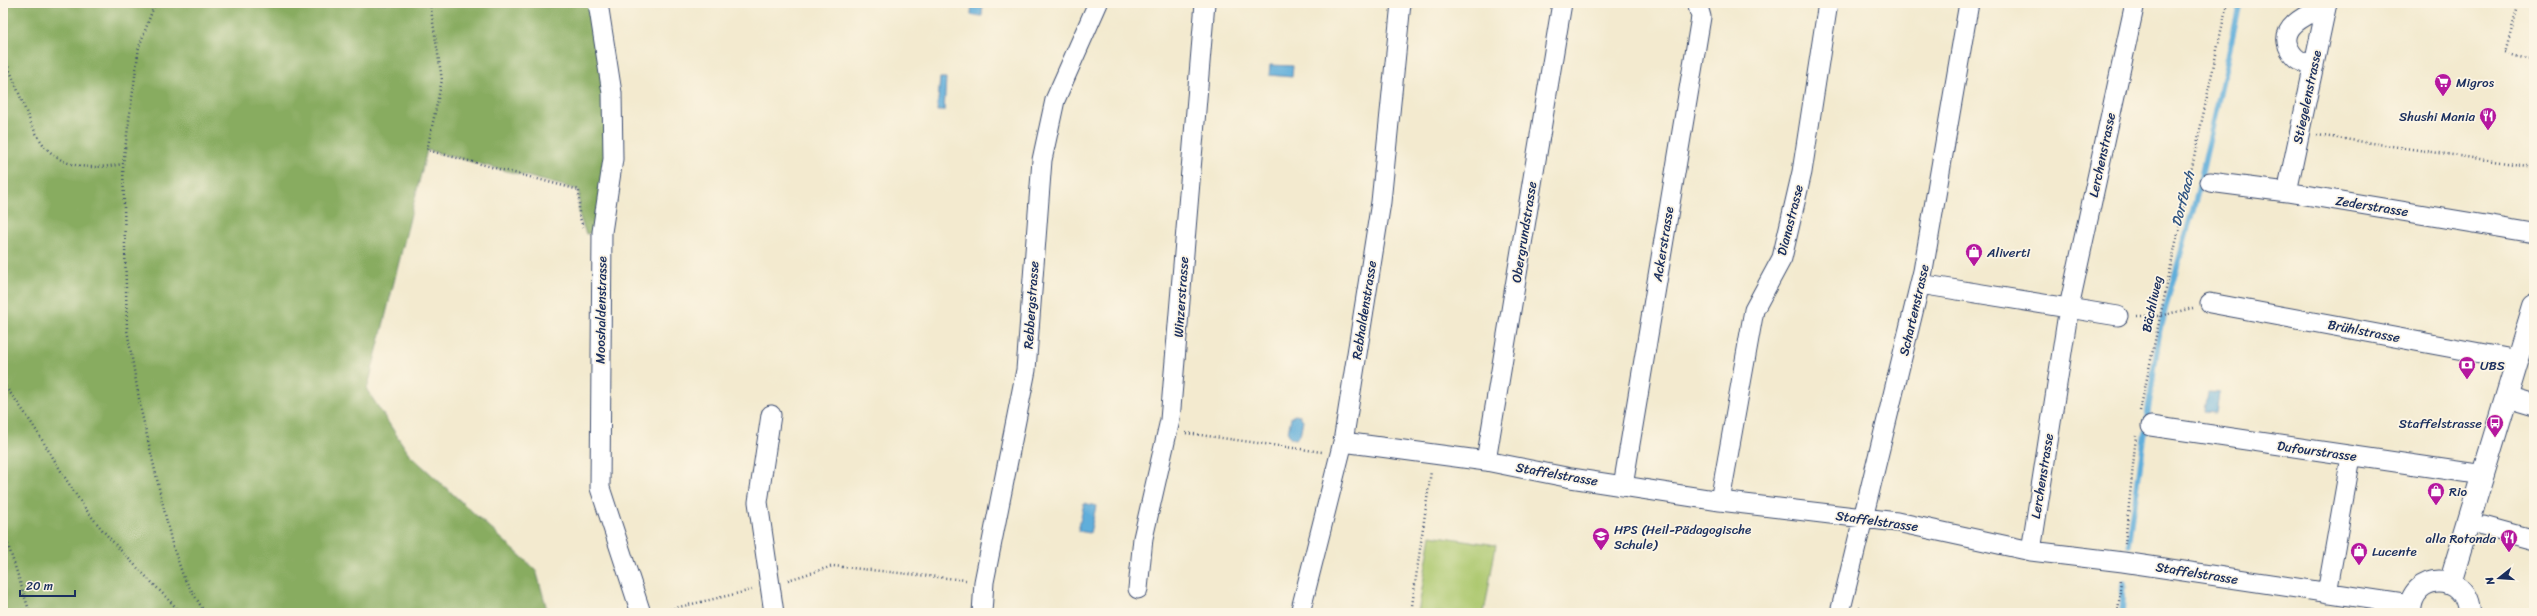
<svg xmlns="http://www.w3.org/2000/svg" width="2537" height="616" viewBox="0 0 2537 616" font-family="Sriracha,sans-serif">
	<style>
		.green { fill: #abc76d; stroke: #637b66 }
		.forest { fill: #88ac60; stroke: #526e5f }
		.water { fill: #60aeda; stroke: #3e6e9c }
		.lines { fill: none; stroke-linecap: round; stroke-linejoin: round }
		.stream { stroke: #60aeda; stroke-width: 5.5 }
		.minor-casing { stroke: #3b4b6f; stroke-width: 21 }
		.major-casing { stroke: #3b4b6f; stroke-width: 24 }
		.path { stroke: #3b4b6f; stroke-width: 2.5; stroke-dasharray: 1 3; stroke-linecap: butt }
		.minor { stroke: #fff; stroke-width: 19 }
		.major { stroke: #fff; stroke-width: 22 }
		.labels { text-anchor: middle; dominant-baseline: central; stroke-width: 3.5; stroke-linejoin: round; paint-order: stroke }
		.poi-label { font-size: 13px; fill: #1b2f5e; stroke: #fcf5e5; text-anchor: start }
		.street-label { font-size: 13px; fill: #1b2f5e; stroke: #fcf5e5 }
		.water-label { font-size: 14px; font-style: italic; fill: #305583; stroke: #fcf5e5 }
	</style>
	<rect width="100%" height="100%" fill="#fcf5e5"/>
	<filter id="ink" filterUnits="userSpaceOnUse"><feTurbulence type="fractalNoise" baseFrequency=".025" numOctaves="2"/><feDisplacementMap in="SourceGraphic" scale="8" xChannelSelector="R" yChannelSelector="G"/><feConvolveMatrix kernelMatrix="1 2 1 2 8 2 1 2 1" color-interpolation-filters="sRGB"/></filter>
	<filter id="wash" filterUnits="userSpaceOnUse"><feTurbulence type="fractalNoise" baseFrequency=".012" numOctaves="4" result="noise"/><feDisplacementMap in="SourceGraphic" scale="16" xChannelSelector="R" yChannelSelector="G"/><feGaussianBlur stdDeviation="0.9" result="paint"/><feColorMatrix in="noise" values="0 0 0 0 0 0 0 0 0 0 0 0 0 0 0 0 0 1.4 0 .05"/><feComposite in="paint" operator="in"/></filter>
	<g filter="url(#wash)">
		<rect width="100%" height="100%" fill="#f3eacf"/>
		<path class="green" d="M1431,535l65,10 -12,68h-66z"/>
		<path class="forest" d="M3,3h595l14,90 -10,139 -16,2 -7,-19v-25l-152,-40 -60,240 42,64 127,116 12,43h-545z"/>
		<path class="water" d="M972,3h11l-1,13 -11,-1z
			M1270,65l23,1 -1,11 -23,-2z
			M940,78h6l-2,33h-7z
			M2208,392l11,1 -3,20 -11,-1z
			M1295,415l5,1 3,4 -3,15 -4,4 -5,-1 -3,-5 3,-16z
			M1084,503l12,3 -6,27 -12,-2z"/>
		<g class="lines">
			<path class="stream" d="M2129,544l31,-216 37,-133 43,-192
				M2122,613l2,-30"/>
		</g>
	</g>
	<g filter="url(#ink)">
		<g class="lines">
			<defs>
				<path id="minor" d="M598,3l14,90 1,66 -11,73 -2,256 41,125
					M2314,66c-13,-4 -21,-7 -26,-20 -8,-22 24,-33 39,-41
					M2210,182l77,10 247,41
					M2287,192l40,-189
					M1920,284l198,32
					M2210,303l308,57
					M2507,397l27,8
					M771,415l-13,87 16,111
					M2151,426l333,49
					M1343,442l143,19 85,17 149,23 177,21 134,29 92,11 287,43
					M1486,461l76,-458
					M1623,486l78,-469 -4,-14
					M1720,501l34,-191 28,-52 20,-86 26,-169
					M2483,526l51,14
					M2031,551l38,-244 66,-304
					M1138,589l5,-51 27,-118 35,-417
					M2327,593l24,-136
					M982,613l2,-31 42,-212 16,-210 13,-60 43,-97
					M1300,613l43,-171 38,-240 20,-199
					M1840,613l83,-342 46,-268"/>
				<path id="major" d="M2450,583l84,-277
					M2410,613c0,-42 58,-42 59,0"/>
			</defs>
			<use href="#minor" class="minor-casing"/>
			<use href="#major" class="major-casing"/>
			<path class="path" d="M155,3l-16,44 -16,117 4,166 14,80 31,134 12,34 21,35
				M430,3l12,77 -15,70 152,40v25l4,12
				M2519,3l-14,50 29,8
				M3,56c33,66 28,125 120,108
				M2317,135l217,32
				M2137,316h22l34,-8
				M3,384c32,38 53,83 82,124 28,38 64,70 96,105
				M2140,411l87,-408
				M1186,433l136,19
				M3,529l27,84
				M2125,544l11,-108
				M788,580l45,-14 133,14
				M1859,608l34,5
				M658,612l94,-22
				M1411,613l20,-142
				M2118,613l3,-34"/>
			<use href="#minor" class="minor"/>
			<use href="#major" class="major"/>
		</g>
	</g>
	<defs>
		<symbol id="supermarket-pin" viewBox="-11 -11 22 30"><path d="M0 17L-7.5 6A9.5 9.5 0 1 1 7.5 6Z" fill="#b5179e" stroke="#fcf5e5"/><path d="M-6-5.5h2.5l.6 2H6L4.5 2H-2.5L-4.4-4H-6ZM-1.5 3.2a1.3 1.3 0 1 0 .1 0ZM3 3.2a1.3 1.3 0 1 0 .1 0Z" fill="#fff"/></symbol>
		<symbol id="restaurant-pin" viewBox="-11 -11 22 30"><path d="M0 17L-7.5 6A9.5 9.5 0 1 1 7.5 6Z" fill="#b5179e" stroke="#fcf5e5"/><path d="M-5-6h1v4h1v-4h1v4h1v-4h1v5L-1.5 .5V6h-2V.5L-5-1ZM5-6V6H3V1.5H1.5Q1.5-4 5-6Z" fill="#fff"/></symbol>
		<symbol id="shop-pin" viewBox="-11 -11 22 30"><path d="M0 17L-7.5 6A9.5 9.5 0 1 1 7.5 6Z" fill="#b5179e" stroke="#fcf5e5"/><path d="M-5-2.5h2.3a2.7 3.5 0 0 1 5.4 0H5L5.5 6h-11ZM-1.5-2.5h3a1.5 2.3 0 0 0-3 0Z" fill="#fff"/></symbol>
		<symbol id="bank-pin" viewBox="-11 -11 22 30"><path d="M0 17L-7.5 6A9.5 9.5 0 1 1 7.5 6Z" fill="#b5179e" stroke="#fcf5e5"/><path d="M-6-4H6V4H-6ZM0-2.3a2.3 2.3 0 1 0 0 4.6a2.3 2.3 0 1 0 0-4.6Z" fill="#fff"/></symbol>
		<symbol id="bus-pin" viewBox="-11 -11 22 30"><path d="M0 17L-7.5 6A9.5 9.5 0 1 1 7.5 6Z" fill="#b5179e" stroke="#fcf5e5"/><path d="M-5-6H5V4H4V6H2V4H-2V6H-4V4H-5ZM-3.5-4V0h7V-4ZM-3.5 1.2v1.5H-2V1.2ZM2 1.2v1.5H3.5V1.2Z" fill="#fff"/></symbol>
		<symbol id="school-pin" viewBox="-11 -11 22 30"><path d="M0 17L-7.5 6A9.5 9.5 0 1 1 7.5 6Z" fill="#b5179e" stroke="#fcf5e5"/><path d="M0-5L7-2L0 1L-7-2ZM-4 1L0 2.5L4 1V4Q0 6-4 4Z" fill="#fff"/></symbol>
	</defs>
	<g fill-rule="evenodd">
		<use href="#supermarket-pin" x="2433" y="72" width="20" height="27"/>
		<use href="#restaurant-pin" x="2478" y="106" width="20" height="27"/>
		<use href="#shop-pin" x="1964" y="242" width="20" height="27"/>
		<use href="#bank-pin" x="2457" y="355" width="20" height="27"/>
		<use href="#bus-pin" x="2485" y="413" width="20" height="27"/>
		<use href="#shop-pin" x="2426" y="481" width="20" height="27"/>
		<use href="#school-pin" x="1591" y="526" width="20" height="27"/>
		<use href="#restaurant-pin" x="2499" y="528" width="20" height="27"/>
		<use href="#shop-pin" x="2349" y="541" width="20" height="27"/>
	</g>
	<g class="labels">
		<g class="poi-label">
			<text x="2456" y="82">Migros</text>
			<text x="2475" y="116" text-anchor="end">Shushi Mania</text>
			<text x="1987" y="252">Aliverti</text>
			<text x="2480" y="365">UBS</text>
			<text x="2482" y="423" text-anchor="end">Staffelstrasse</text>
			<text x="2449" y="491">Rio</text>
			<text x="1614" y="529">HPS (Heil-Pädagogische<tspan x="1614" dy="15">Schule)</tspan></text>
			<text x="2496" y="538" text-anchor="end">alla Rotonda</text>
			<text x="2372" y="551">Lucente</text>
		</g>
		<g class="street-label">
			<text transform="translate(2307 97) rotate(-78)">Stiegelenstrasse</text>
			<text transform="translate(2102 155) rotate(-78)">Lerchenstrasse</text>
			<text transform="translate(2372 206) rotate(9)">Zederstrasse</text>
			<text transform="translate(1790 220) rotate(-76)">Dianastrasse</text>
			<text transform="translate(1524 232) rotate(-81)">Obergrundstrasse</text>
			<text transform="translate(1663 244) rotate(-81)">Ackerstrasse</text>
			<text transform="translate(1181 297) rotate(-86)">Winzerstrasse</text>
			<text transform="translate(2152 304) rotate(-78)">Bächliweg</text>
			<text transform="translate(1031 305) rotate(-86)">Rebbergstrasse</text>
			<text transform="translate(601 310) rotate(-89)">Mooshaldenstrasse</text>
			<text transform="translate(1364 310) rotate(-81)">Rebhaldenstrasse</text>
			<text transform="translate(1914 310) rotate(-77)">Schartenstrasse</text>
			<text transform="translate(2364 331) rotate(11)">Brühlstrasse</text>
			<text transform="translate(2317 451) rotate(8)">Dufourstrasse</text>
			<text transform="translate(1557 474) rotate(10)">Staffelstrasse</text>
			<text transform="translate(2042 476) rotate(-81)">Lerchenstrasse</text>
			<text transform="translate(1877 521) rotate(8)">Staffelstrasse</text>
			<text transform="translate(2197 573) rotate(9)">Staffelstrasse</text>
		</g>
		<g class="water-label">
			<text transform="translate(2183 199) rotate(-76)">Dorfbach</text>
		</g>
	</g>
	<rect width="2537" height="616" fill="none" stroke="#fcf5e5" stroke-width="16"/>
	<g transform="translate(2499 578) rotate(253)" stroke="#fcf5e5" stroke-width="3" paint-order="stroke">
	<path d="M0-3L7 15L0 10L-7 15Z" fill="#1b2f5e"/>
	<text y="-6" font-size="11" font-weight="bold" text-anchor="middle" fill="#1b2f5e">N</text>
	</g>
	<path d="M20 590v6h55v-6" fill="none" stroke="#1b2f5e" stroke-width="2"/>
	<text x="26" y="590" font-size="12" fill="#1b2f5e" stroke="#fcf5e5" stroke-width="3" paint-order="stroke">20 m</text>
</svg>
